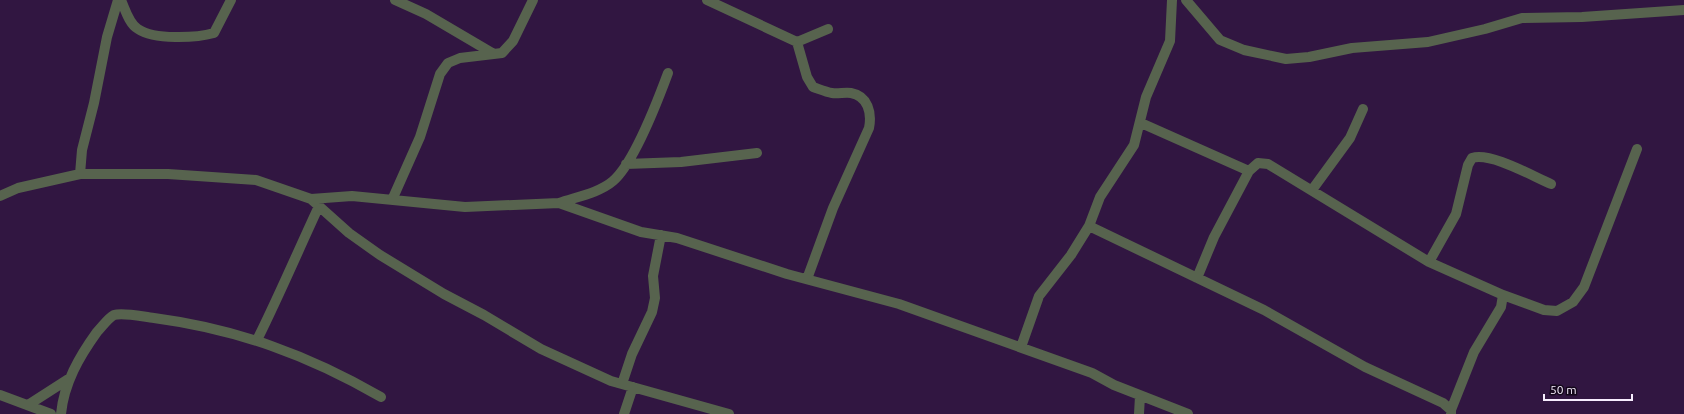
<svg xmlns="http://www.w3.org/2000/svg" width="1684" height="414" viewBox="0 0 1684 414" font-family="Ubuntu,sans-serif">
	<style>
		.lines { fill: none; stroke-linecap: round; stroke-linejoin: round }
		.street { stroke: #57634e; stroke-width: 10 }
	</style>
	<rect width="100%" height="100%" fill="#311641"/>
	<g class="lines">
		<path class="street" d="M121,0c4,9 8,24 17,29 16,11 58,9 76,4l17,-33
			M395,0l31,14 68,40
			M707,0l90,42 31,-13
			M1186,0l34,40 24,10 42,9 23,-2 43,-9 76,-6 57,-13 37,-11 60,-1 102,-7
			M797,42l10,35 6,10c6,2 13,5 19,6 6,1 13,-1 19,0 17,3 21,20 18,35l-36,80 -26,71
			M1141,123l108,48
			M626,164l55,-2 76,-9
			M80,174l2,-24 12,-47 13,-66 11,-37
			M1312,190l38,-52 13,-29
			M0,196l18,-8 62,-14h88l88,6 55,19 41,-3 113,11 94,-4 82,29 36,6 110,36 112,30 193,69 22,12 74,29
			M311,199l38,34 31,22 64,39 40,21 57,34 70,32 118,33
			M392,200l28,-63 20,-63 8,-11 12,-5 42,-5 11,-12 20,-41
			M559,203c17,-6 40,-10 54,-22 21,-18 45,-81 55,-108
			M1089,226l175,84 101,57 78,36 8,7v4
			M1429,262l27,-48 12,-49 4,-7c19,-6 60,18 79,26
			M1197,278l17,-41 35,-66 9,-8 10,1 161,98 74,33 41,15 13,1 16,-9 11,-15 53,-138
			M257,340c22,-44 41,-89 62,-134
			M1021,347l18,-51 32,-41 18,-29 11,-29 34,-52 12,-48 24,-56 2,-41
			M622,384l10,-30 20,-42 3,-14 -2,-22 8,-41
			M0,395l51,19
			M28,405l42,-27
			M1451,410l23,-58 27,-45 2,-12
			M61,414c3,-31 18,-57 36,-82 5,-5 11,-14 17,-17 9,-3 30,2 40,3 83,11 154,37 227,79
			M624,414l9,-27
			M1139,414l1,-18"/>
	</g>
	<path d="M1544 394v6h88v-6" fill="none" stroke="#f7edfe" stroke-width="2"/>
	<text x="1550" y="394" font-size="12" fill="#f7edfe" stroke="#14081b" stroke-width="3" paint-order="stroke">50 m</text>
</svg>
